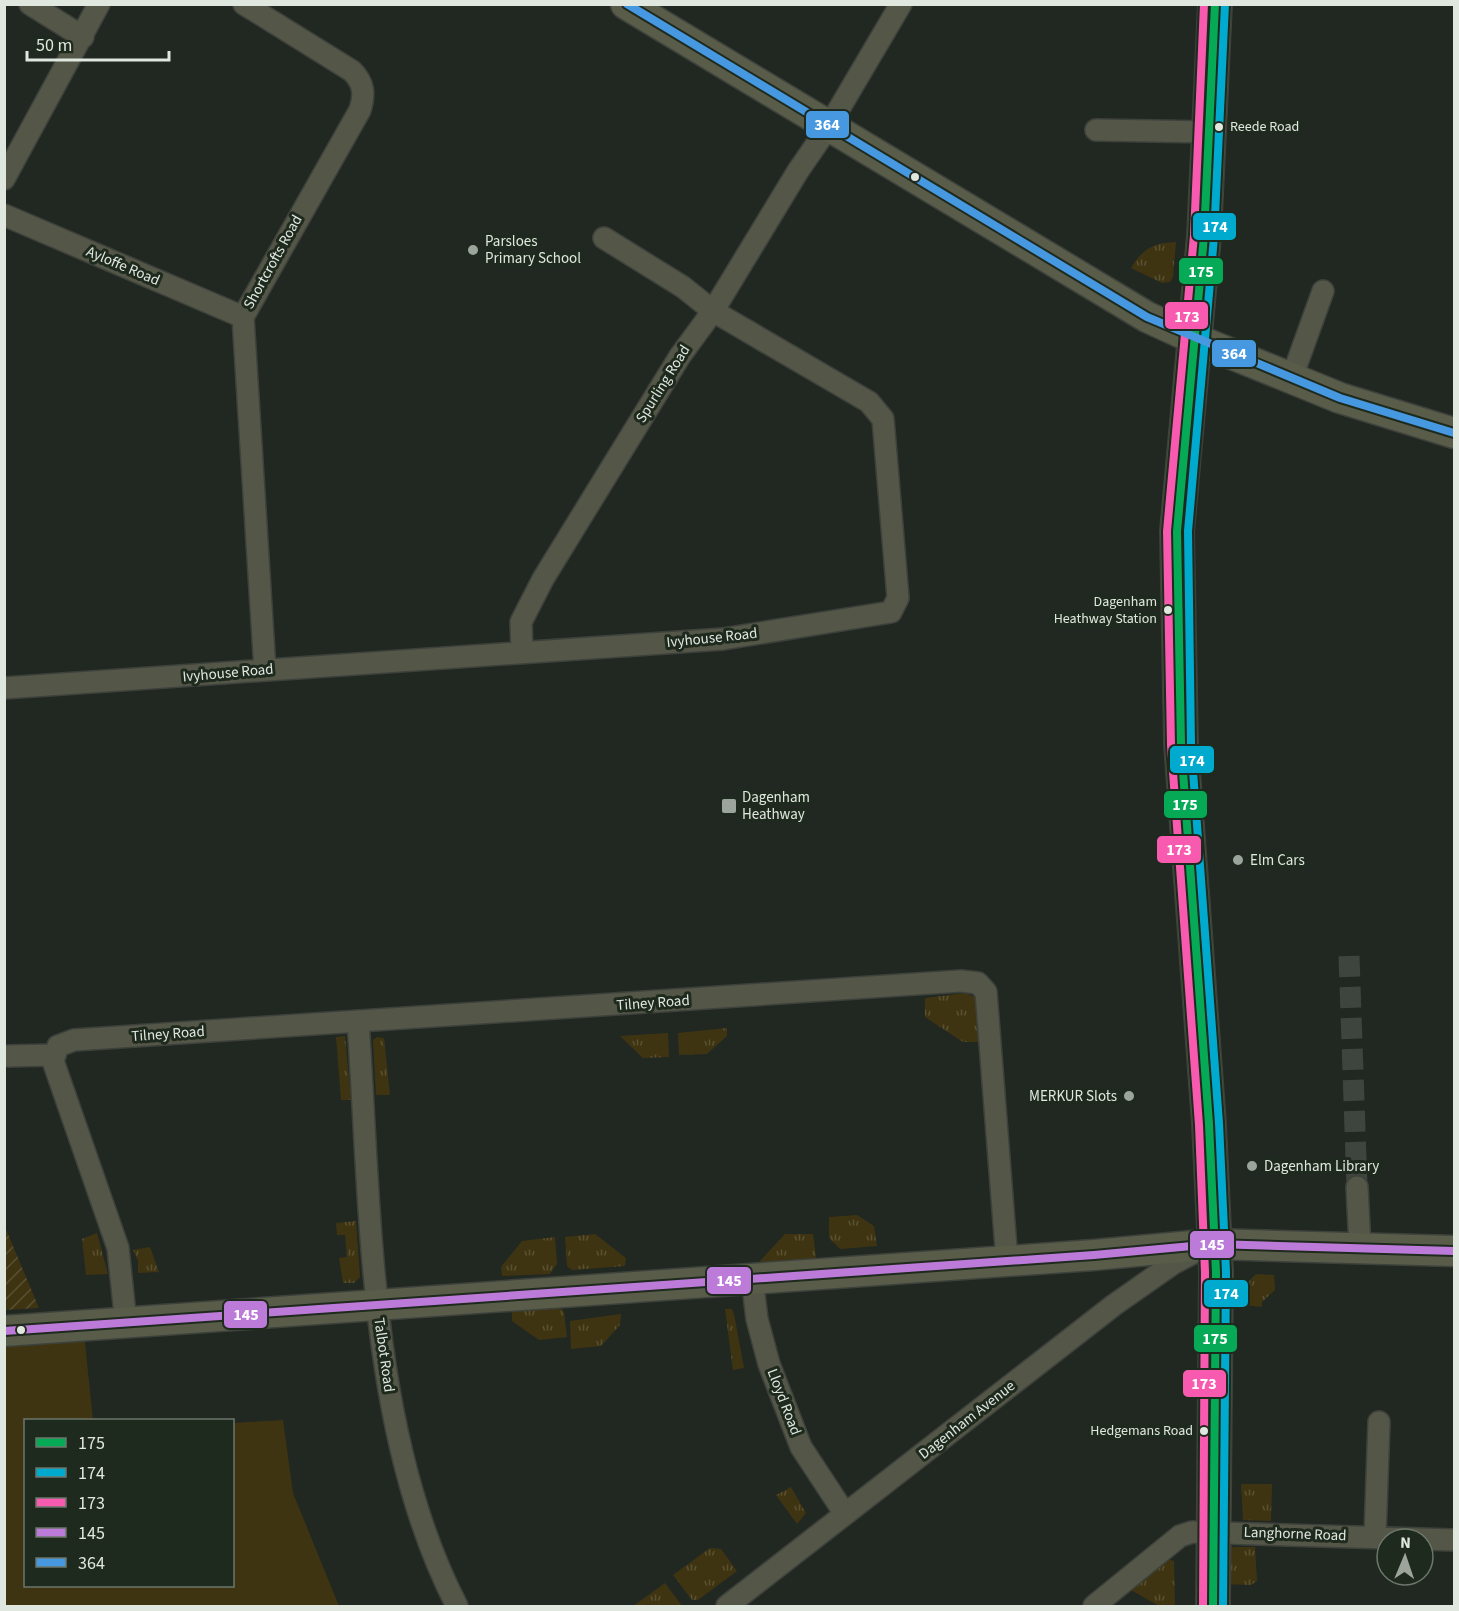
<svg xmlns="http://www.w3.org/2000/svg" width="1459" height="1611" viewBox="0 0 1459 1611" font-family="'Source Sans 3',sans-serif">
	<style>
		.grass { fill: url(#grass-tufts) }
		.park { fill: #3f3411 }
		.garden { fill: url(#garden-furrows) }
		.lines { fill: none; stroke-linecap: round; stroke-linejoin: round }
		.street-tunnel { stroke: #3e443e; stroke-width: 21; stroke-dasharray: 21 10; stroke-linecap: butt }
		.street-casing { stroke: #3d413c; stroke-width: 24 }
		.secondary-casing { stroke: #3d413c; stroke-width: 33 }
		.primary-casing { stroke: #3d413c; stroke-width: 36 }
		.street { stroke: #545647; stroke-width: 21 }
		.secondary { stroke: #585c48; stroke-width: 30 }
		.primary { stroke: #53573d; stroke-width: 33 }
		.bus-1-casing { stroke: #1f2a1e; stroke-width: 12 }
		.bus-2-casing { stroke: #1f2a1e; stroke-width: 12 }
		.bus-3-casing { stroke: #1f2a1e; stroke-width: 12 }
		.bus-4-casing { stroke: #1f2a1e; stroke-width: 12 }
		.bus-5-casing { stroke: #1f2a1e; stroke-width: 12 }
		.bus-1 { stroke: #06aa56; stroke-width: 8 }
		.bus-2 { stroke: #00a9ce; stroke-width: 8 }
		.bus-3 { stroke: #f75aaf; stroke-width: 8 }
		.bus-4 { stroke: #bd7bd9; stroke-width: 8 }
		.bus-5 { stroke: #4699e1; stroke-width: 8 }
		.bus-dot { fill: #e0e7df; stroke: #1f2a1e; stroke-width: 2 }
		.poi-dot { fill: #9da49c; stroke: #1f2a1e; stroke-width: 2 }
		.labels { text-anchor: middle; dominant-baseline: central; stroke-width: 6; stroke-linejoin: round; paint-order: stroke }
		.bus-label { font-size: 14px; fill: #e0e7df; stroke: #1f2a1e; text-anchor: end }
		.poi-label { font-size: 15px; fill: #e0e7df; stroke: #1f2a1e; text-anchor: start }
		.street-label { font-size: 15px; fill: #e0e7df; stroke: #1f2a1e }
		.line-badge { stroke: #1f2a1e; stroke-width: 2 }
		.badge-label { font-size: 16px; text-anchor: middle; font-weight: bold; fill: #fff }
	</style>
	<defs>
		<pattern id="grass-tufts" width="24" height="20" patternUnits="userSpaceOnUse" patternTransform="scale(1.5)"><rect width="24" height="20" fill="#3f3411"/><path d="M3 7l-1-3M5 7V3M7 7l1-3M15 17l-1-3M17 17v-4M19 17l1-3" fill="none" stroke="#5a5133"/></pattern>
		<pattern id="garden-furrows" width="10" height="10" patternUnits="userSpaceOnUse" patternTransform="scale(1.5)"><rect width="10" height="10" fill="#3f3411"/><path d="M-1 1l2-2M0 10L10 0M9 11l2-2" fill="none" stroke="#5a5133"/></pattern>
	</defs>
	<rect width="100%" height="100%" fill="#212721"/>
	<path class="grass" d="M1176,242l-3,35 -3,5 -8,1 -31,-15c12,-20 23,-25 45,-26z
		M966,993l11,5 5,44h-19l-38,-25v-19z
		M727,1028v8l-20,18 -28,1 -1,-22z
		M668,1033l1,24 -26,1 -23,-22z
		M345,1036l6,64h-10l-5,-63z
		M377,1037l7,1 6,57h-14l-3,-55z
		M857,1215l17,11 3,20 -37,3 -11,-11v-21z
		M356,1221l4,56 -6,6h-11l-4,-25 8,-1 -2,-22h-8l-1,-12z
		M97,1233l11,41 -22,1 -4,-36z
		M595,1234l31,24 -1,8 -53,4 -5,-4 -2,-29z
		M785,1234h28l3,23 -3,5 -53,6v-7z
		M555,1237l2,27 -7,10 -48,2 -1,-9 21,-26z
		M150,1247l9,25 -21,1v-12l-5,-11z
		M1256,1274l18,1 1,15 -13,12v5l-18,-2 2,-21z
		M559,1306l5,6 3,25 -28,3 -27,-19v-11z
		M725,1309h7l2,5 10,54 -11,2z
		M621,1314l-1,11 -19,21 -30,3 -1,-28z
		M1241,1484h31l-1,37 -28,-1z
		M791,1487l15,26 -9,11 -21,-29z
		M1225,1547h30l2,34 -6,4 -27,-1z
		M710,1548l11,1 16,22 -39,29h-6l-19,-25z
		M1166,1559l8,2 1,45h-16l-28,-16z
		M665,1583l17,23h-49z"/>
	<path class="park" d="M84,1333l9,87h-67v166h206l1,-163 50,-3 10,73 46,113h-334v-267z"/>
	<path class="garden" d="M4,1227h1l34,81 -34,2z"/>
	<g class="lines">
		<path class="street-tunnel" d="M1349,956l8,231"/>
		<defs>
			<path id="street" d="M30,4l53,33
				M244,4l108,67c12,12 13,23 8,39l-117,207 22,353
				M1096,130l112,2
				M4,179l95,-175
				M4,215l239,102
				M1291,380l32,-89
				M522,652l-1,-30 22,-43 137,-223 33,-45 85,-140 31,-45 72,-122
				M4,688l719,-49 168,-27 7,-14 -15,-179 -14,-17 -156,-91 -30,-24 -79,-49
				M358,1021c13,190 10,413 99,585
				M8,1056l45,-1
				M1357,1187l3,60
				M752,1278l5,41 12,45 32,83 44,67
				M126,1324l-8,-76 -65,-187 5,-15 16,-6 887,-59 17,2 8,9 21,269
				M1375,1537l4,-115
				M727,1606l387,-301 60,-42 23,-12
				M1094,1606l86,-70 12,-4 262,8"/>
			<path id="secondary" d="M626,4l521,313 48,22 145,59 114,35
				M4,1331l1090,-76 120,-11 240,7"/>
			<path id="primary" d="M1213,1606l3,-334 -7,-148 -28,-380 -4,-213 27,-295 11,-232"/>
		</defs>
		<use href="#street" class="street-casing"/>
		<use href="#secondary" class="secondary-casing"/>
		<use href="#primary" class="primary-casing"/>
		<use href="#street" class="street"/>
		<use href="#secondary" class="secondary"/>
		<use href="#primary" class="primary"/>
		<defs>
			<path id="bus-1" d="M1213,1606l3,-334 -7,-148 -28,-380 -4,-213 27,-295 11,-232"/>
			<path id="bus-2" d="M1223,1606l3,-334 -7,-149 -28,-379 -3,-213 26,-294 11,-233"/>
			<path id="bus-3" d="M1203,1606l2,-334 -6,-147 -28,-380 -4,-214 27,-296 10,-231"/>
			<path id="bus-4" d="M4,1331l1090,-76 120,-11 240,7"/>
			<path id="bus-5" d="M627,4l520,313 193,81 114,35"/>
		</defs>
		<use href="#bus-1" class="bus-1-casing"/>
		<use href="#bus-2" class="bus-2-casing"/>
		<use href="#bus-3" class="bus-3-casing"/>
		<use href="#bus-4" class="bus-4-casing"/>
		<use href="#bus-5" class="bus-5-casing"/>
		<use href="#bus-1" class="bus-1"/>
		<use href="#bus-2" class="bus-2"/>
		<use href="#bus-3" class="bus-3"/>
		<use href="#bus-4" class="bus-4"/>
		<use href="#bus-5" class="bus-5"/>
	</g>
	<g class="bus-dot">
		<circle cx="1219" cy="127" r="5"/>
		<circle cx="915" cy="177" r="5"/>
		<circle cx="1168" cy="610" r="5"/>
		<circle cx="21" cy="1330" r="5"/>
		<circle cx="1204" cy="1431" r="5"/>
	</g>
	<g class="poi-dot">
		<circle cx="473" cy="250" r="6"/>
		<rect x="721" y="798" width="16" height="16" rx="3"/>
		<circle cx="1238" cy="860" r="6"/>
		<circle cx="1129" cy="1096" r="6"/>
		<circle cx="1252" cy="1166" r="6"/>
	</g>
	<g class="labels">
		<g class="bus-label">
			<text x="1230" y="127" text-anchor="start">Reede Road</text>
			<text x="1157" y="602">Dagenham<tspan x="1157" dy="17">Heathway Station</tspan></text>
			<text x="1193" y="1431">Hedgemans Road</text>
		</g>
		<g class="poi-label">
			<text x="485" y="241">Parsloes<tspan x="485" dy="17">Primary School</tspan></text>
			<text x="742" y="797">Dagenham<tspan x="742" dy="17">Heathway</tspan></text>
			<text x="1250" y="860">Elm Cars</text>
			<text x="1117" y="1096" text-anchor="end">MERKUR Slots</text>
			<text x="1264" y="1166">Dagenham Library</text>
		</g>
		<g class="street-label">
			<text transform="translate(273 262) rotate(-61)">Shortcrofts Road</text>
			<text transform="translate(123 266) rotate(23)">Ayloffe Road</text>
			<text transform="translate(663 384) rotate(-58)">Spurling Road</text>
			<text transform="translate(712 638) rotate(-6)">Ivyhouse Road</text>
			<text transform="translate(228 673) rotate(-5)">Ivyhouse Road</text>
			<text transform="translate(653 1003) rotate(-4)">Tilney Road</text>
			<text transform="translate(168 1034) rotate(-4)">Tilney Road</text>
			<text transform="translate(384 1355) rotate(82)">Talbot Road</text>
			<text transform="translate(784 1402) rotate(69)">Lloyd Road</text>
			<text transform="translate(967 1420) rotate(-38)">Dagenham Avenue</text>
			<text transform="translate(1295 1534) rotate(2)">Langhorne Road</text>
		</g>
	</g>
	<g class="line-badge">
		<rect x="805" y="110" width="45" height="29" rx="6" fill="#4699e1"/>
		<rect x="1192" y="212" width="45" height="29" rx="6" fill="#00a9ce"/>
		<rect x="1178" y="257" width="46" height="28" rx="6" fill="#06aa56"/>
		<rect x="1164" y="301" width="45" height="29" rx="6" fill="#f75aaf"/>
		<rect x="1211" y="339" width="46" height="29" rx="6" fill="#4699e1"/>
		<rect x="1169" y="745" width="46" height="29" rx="6" fill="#00a9ce"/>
		<rect x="1163" y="790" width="45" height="29" rx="6" fill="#06aa56"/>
		<rect x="1156" y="835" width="46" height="29" rx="6" fill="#f75aaf"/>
		<rect x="1189" y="1230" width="46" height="29" rx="6" fill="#bd7bd9"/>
		<rect x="706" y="1266" width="46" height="29" rx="6" fill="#bd7bd9"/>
		<rect x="1203" y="1279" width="46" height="29" rx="6" fill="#00a9ce"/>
		<rect x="223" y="1300" width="45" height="29" rx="6" fill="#bd7bd9"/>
		<rect x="1193" y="1324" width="45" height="29" rx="6" fill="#06aa56"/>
		<rect x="1182" y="1369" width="45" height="29" rx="6" fill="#f75aaf"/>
	</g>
	<g class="badge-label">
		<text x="827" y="130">364</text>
		<text x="1215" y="232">174</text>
		<text x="1201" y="277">175</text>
		<text x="1187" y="322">173</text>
		<text x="1234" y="359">364</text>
		<text x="1192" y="766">174</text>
		<text x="1185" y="810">175</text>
		<text x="1179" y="855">173</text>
		<text x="1212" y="1250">145</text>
		<text x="729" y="1286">145</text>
		<text x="1226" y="1299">174</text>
		<text x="246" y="1320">145</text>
		<text x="1215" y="1344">175</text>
		<text x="1204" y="1389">173</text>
	</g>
	<rect width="1459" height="1611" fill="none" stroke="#e0e7df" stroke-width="12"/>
	<rect x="24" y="1419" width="210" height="168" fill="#1f2a1e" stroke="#6c766b" stroke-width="1.5"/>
	<rect x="36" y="1438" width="30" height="9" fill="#06aa56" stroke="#6c766b" stroke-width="1.5"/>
	<text x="78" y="1449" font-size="18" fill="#e0e7df">175</text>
	<rect x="36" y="1468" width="30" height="9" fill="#00a9ce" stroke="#6c766b" stroke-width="1.5"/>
	<text x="78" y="1479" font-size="18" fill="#e0e7df">174</text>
	<rect x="36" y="1498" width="30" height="9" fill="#f75aaf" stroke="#6c766b" stroke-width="1.5"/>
	<text x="78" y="1509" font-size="18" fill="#e0e7df">173</text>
	<rect x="36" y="1528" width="30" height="9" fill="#bd7bd9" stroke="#6c766b" stroke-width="1.5"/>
	<text x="78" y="1539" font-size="18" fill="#e0e7df">145</text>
	<rect x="36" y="1558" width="30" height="9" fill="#4699e1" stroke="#6c766b" stroke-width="1.5"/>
	<text x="78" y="1569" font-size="18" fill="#e0e7df">364</text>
	<g transform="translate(1405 1557) rotate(2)"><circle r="28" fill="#1f2a1e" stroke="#6c766b" stroke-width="1.5"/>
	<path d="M0-4.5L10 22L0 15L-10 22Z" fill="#9da49c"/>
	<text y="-9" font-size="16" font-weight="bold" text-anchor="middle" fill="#e0e7df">N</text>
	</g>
	<path d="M27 51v9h142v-9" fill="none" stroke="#e0e7df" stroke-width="3"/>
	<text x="36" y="51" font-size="18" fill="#e0e7df" stroke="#1f2a1e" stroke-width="4.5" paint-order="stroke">50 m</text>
</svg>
